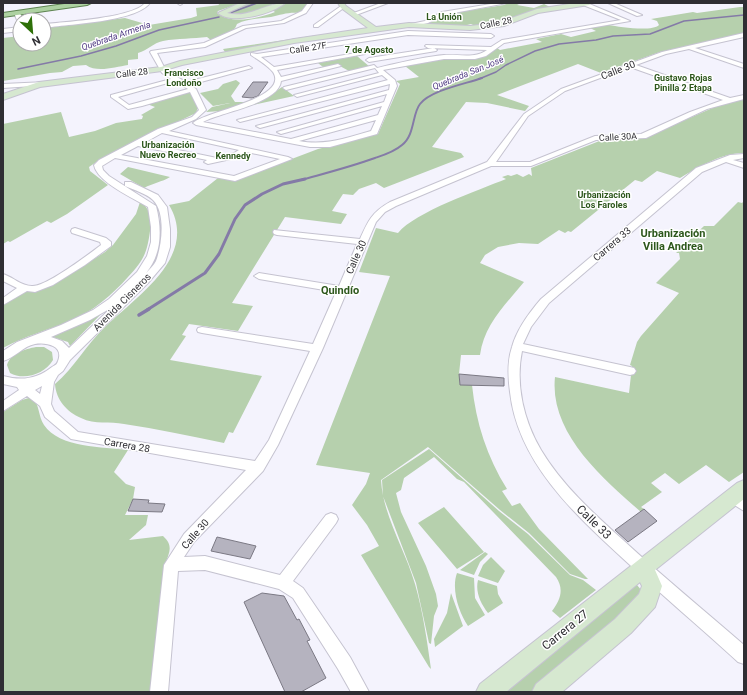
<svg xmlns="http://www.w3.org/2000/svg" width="747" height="695" viewBox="0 0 747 695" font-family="Roboto,sans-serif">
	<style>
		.green { fill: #b6d0ad }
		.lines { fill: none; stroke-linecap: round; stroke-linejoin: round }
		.stream-far3 { stroke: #847aa7; stroke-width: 1.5 }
		.stream-far2 { stroke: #847aa7; stroke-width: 2 }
		.stream-far1 { stroke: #847aa7; stroke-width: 3 }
		.stream { stroke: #847aa7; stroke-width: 3.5 }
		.building { fill: #b5b3bf; stroke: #7b7984 }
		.street-casing { stroke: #c5c3d0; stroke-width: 2 }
		.secondary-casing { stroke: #c5c3d0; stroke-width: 2 }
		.primary-casing { stroke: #5e8452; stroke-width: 2 }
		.street { fill: #fff; fill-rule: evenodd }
		.secondary { fill: #d6e8d0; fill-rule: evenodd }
		.primary { fill: #add1a1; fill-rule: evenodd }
		.labels { text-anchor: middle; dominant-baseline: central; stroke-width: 3; stroke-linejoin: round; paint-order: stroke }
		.far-neighbourhood-label { font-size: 9px; font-weight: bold; fill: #2d571c; stroke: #fff }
		.far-street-label { font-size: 9px; fill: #2f2e33; stroke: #fff }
		.far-water-label { font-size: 9px; font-style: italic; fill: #4f3a83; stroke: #fff }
		.street-label { font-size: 10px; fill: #2f2e33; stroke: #fff }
		.neighbourhood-label { font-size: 11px; font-weight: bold; fill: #2d571c; stroke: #fff }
		.near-street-label { font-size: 12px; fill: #2f2e33; stroke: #fff }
	</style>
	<rect width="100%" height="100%" fill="#f4f3fd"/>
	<path class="green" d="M218,3h23l-23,8 -1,2c14,12 43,5 58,-1l-3,-2 15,-7h22l-10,10c-11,-1 -18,2 -28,4 -12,2 -23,1 -34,7 -3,10 -16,13 -25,17l-5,-4c-14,2 -29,1 -44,4 -10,2 -15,9 -25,12v6l-10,1v5c-13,2 -31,8 -42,0l-13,1 -11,6 -12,1 -47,8v-43l17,-2v8h24v-16l81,-10 24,7 42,-7 6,-2 -1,-8 23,-3z
		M251,3h23c-7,7 -37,14 -45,9l5,-3z
		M508,3h13l-4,2 17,3 10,-4 6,3c-6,1 -13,2 -18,4 -14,4 -47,21 -61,13l-4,1 2,2 -44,-2 21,-11 58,-9z
		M740,7h4v26l-84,19 -59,21 -23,-9 -81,31 32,11 -4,5 -38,-8 -21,-1 -34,45 29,6 3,4 -80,31 -8,-5 -17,6 -6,6 -10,-1 -11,17 15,3 -6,10 -56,-7 -53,86 21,3 -15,25 -49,-7 -7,11 4,1 -16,24 92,16 -29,57 -4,-1 -5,11c-34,-7 -67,-14 -100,-19 -14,-3 -29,1 -43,-6 -14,-6 -25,-18 -26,-34 19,-16 31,-39 49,-56 31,-31 96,-71 65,-123l20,-4 29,-23 18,2 82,-31 60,-15 22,-50 -4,-3 23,-4 -14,-11 38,-7 44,-4 10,-7 3,2 42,-8 -6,-3 25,-5 10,3 25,-6 -6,-3c6,-1 13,-3 19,-3 10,2 43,7 50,0l-2,-4 -6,-2 42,-7 4,1z
		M318,35l-93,17 -2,-3z
		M357,56l13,11 -21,4 -11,-6 -15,2 -5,-4z
		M236,80l4,3 -9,13 4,6h16l-30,9 -15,1 6,-5 18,-4 -17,3 -13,-13 18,-4 5,-5z
		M282,87l12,9 -51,11 20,-7z
		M191,91l-1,2 3,3 5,11 -2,6 -94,45 -13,9 1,4 18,14 -41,29 -16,9 -4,-2 -37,21 -2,-1 -5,3v-120l58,-12 8,25 26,-6 21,-8 26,-4 1,-3 -2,-1 14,-8 -8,-3z
		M744,98v55c-20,-1 -48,15 -64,25l-23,-7 -15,11 -7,-2 -64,52 -3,-1 -3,2 -6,-3 -21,14 -19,-1 -21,4 -13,8 -5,8 44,19c-19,23 -40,43 -44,73h-19l-2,19 1,11h12c4,38 15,72 35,104l-5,2 10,15 8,-3 19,26 49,50h-3l-15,-5 -41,-41 -29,-23 -72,-63 -47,33c2,36 24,69 34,104 8,28 12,56 16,85l-2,-2 -68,-112 18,-9 -12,-21 -15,-20 14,-21 4,-11 -54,-8 74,-189 -31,-4 17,-44 22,5c17,-21 81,-43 108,-54l-4,-2 6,-2 3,1 6,-2 6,3 6,-3 3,2 -1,-8 71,-28 39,-1 90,-39z
		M128,167l42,10c-8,5 -17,6 -26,11l-24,-14z
		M744,201v271l-15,10 -23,-17 -27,19 -14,-11 -14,10 11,9 -21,15 3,2 -3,3c-38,-33 -92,-79 -86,-135l74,16 3,-27 -2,-1 7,-23 4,-6 38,-43 -23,-10 24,-24 -1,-6h-3l28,-27h10l24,-24 4,1z
		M140,202c11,6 11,18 10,29 -3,23 -7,30 -22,46 -16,18 -35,34 -57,44 -23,9 -46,15 -68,27v-43l22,-13h9l25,-11 46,-29 8,-7 23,-31z
		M104,311l-34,35 -2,-4 -19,-6z
		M36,347h8l8,5 1,8c-8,14 -29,21 -43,13l-3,-8c4,-12 18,-16 29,-18z
		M32,397c8,8 6,19 12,28 15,23 60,22 84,25l-14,22 12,12 9,3 -2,12 -8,16h23l-2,10 -17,15 34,-4c11,10 6,16 2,29l-13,127h-149v-280l19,-12z
		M429,449l70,62 29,23 42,41 13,5 13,10 -36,28 -8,-7c9,-12 12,-22 4,-34l-92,-95 -7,-3 -23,-22 -30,21 -3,12 -5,3 5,19 25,54 10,28 2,12 -4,10 -3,28 -2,-1 -13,-60 -33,-87 -1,-16z
		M444,507l40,45 -27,17 -39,-46z
		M485,552l3,2 -8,8 -6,13 -14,-5z
		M491,557l14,14 -7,12 -20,-7 5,-11z
		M457,573l17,5 1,20 10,17 -17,11c-9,-13 -17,-37 -11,-53z
		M478,580l19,6 1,8 5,9 -15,10c-7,-9 -13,-21 -10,-33z
		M637,585l5,6 -10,20 -100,81h-29l130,-106z
		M451,593l12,33 -28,21 -1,-8 13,-26z"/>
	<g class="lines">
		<path class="stream-far3" d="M227,14l30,-11
			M18,69l63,-13 35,-10 43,-16 60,-13
			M479,79l17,-7 10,-7 29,-14 24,-7 37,-4 17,-4 37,-2 34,-13 60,-6"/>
		<path class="stream-far2" d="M301,180c25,-7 49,-13 74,-22 9,-3 19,-6 27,-13 13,-10 10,-31 18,-41 11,-14 45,-20 62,-26"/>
		<path class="stream-far1" d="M147,310l58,-37 14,-19 16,-35 10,-14 17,-11 21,-10 22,-5"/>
		<path class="stream" d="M139,315l10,-6"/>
	</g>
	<path class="building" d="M253,82h15l-10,14 -6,2 -10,-1z
		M459,374l45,4v8l-44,-1z
		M133,499l16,1 -1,3 17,1 -3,8 -34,-1z
		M644,509l13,12 -29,21 -13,-12z
		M217,537l39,9 -6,13 -39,-8z
		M262,593l22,3 13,24 2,-1 11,21 -3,1 19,37 -25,14h-16l-41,-90z"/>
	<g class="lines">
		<defs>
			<path id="street" d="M145,3h5c-14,19 -82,21 -106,25v-4c21,-2 89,-6 101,-21z
				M177,3h5v1l-2,1z
				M308,3h5l-7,10 -22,10 -38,5 -41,19 -48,6 9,18 20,11 63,-16 3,2 -62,17 6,4 10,21 -10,9 -27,12 119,26 4,2 -57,22 -120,-23 -13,8 1,4 6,6 47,30c6,23 6,48 -10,67 4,-4 8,-8 10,-12 6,-16 10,-48 -3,-61 -6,-6 -19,-10 -28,-14v-4h6l27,13 9,12 3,22v18l-5,16 -17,20 -78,77 -7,11 -5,4 -4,7 -3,22 3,7 24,21 177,29 14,-21 41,-89 -108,-18 -4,-1 -1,-2 1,-2 4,-1 111,17 23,-52 -77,-13 -5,-3 5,-3 80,13 18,-42 -80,-9 -3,-1 -1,-2 1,-2 86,9c8,-18 12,-27 30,-37l97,-40 37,-48 37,-25 101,-37 82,-19v4l-49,11 49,16v4l-55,-19 -23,5 -30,11 94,33 14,-3v4l-37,10 -61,29 -50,2 -65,26h-40l-95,40 -11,6 -9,10 -53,126 -45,97 -15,26 -69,71 -10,15 21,-1 75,19 46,-60 5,-2 5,2 2,4 -2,4 -43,58 10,7 47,69 19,35h-18l-13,-23 -45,-71 -14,-9 -74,-19 -27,1 -10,121h-18l14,-127 20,-31 62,-64 -175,-31 -26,-22 -5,-11 -13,-10 -24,15v-10l16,-11 -2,-3 -14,-3v-8c19,5 34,3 49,-9 3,-2 5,-2 6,-6 6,-15 -11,-19 -23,-17 -12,2 -20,14 -32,17v-10l14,-9 44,-17 32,-15 16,-11 28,-27 10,-16 4,-14v-15l-3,-20c-15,-9 -51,-25 -54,-42l5,-5 59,-31 34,-12 7,-7 -9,-18 -48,14 -14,3 -17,-12v-2l60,-16 -9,-6 -12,-21 1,-1 53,-8 39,-17 38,-5 21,-10zM630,67l93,33 -33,12 -49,22 -46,2 -65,26h-34l32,-46 37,-25zM175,81l13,8 -59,16 -11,-8zM162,133l77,17 -5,3 -17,5 -73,-15zM138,146l69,14 -3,2 4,2 32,-7 7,-5 33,7 -46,17 -113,-21zM111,308l-42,40 -7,-7 -11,-4 39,-17zM42,386l-2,8 -5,-4z
				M381,3h7l-32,12 -5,-1z
				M497,3h10l-64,12 -15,8 -19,4 -3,-2 19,-4 17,-9z
				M583,3h4l43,18 -126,22 -18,13 -11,3h-31l-61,11 12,10 2,6 -20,48 -47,13h-20l-114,-22 -3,-2c12,-12 97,-24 80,-51 -6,-7 -15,-12 -22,-17v-2l6,1 151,-23 83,3 3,2 -3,2 -83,-3 -147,22 13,10 88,-15 3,2 -88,16 4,7 57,-13 3,2 -60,15c-2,23 -61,31 -78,41l88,17 87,-24 4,-9 -101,28 -4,-2 107,-30 3,-8 -127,34 -4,-2 133,-36 1,-6 -150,38 -3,-2 151,-40 -6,-5 -85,22 -3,-2 85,-22 -4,-5 -89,22 -3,-2 1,-1 90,-22 3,3c21,-5 45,-11 67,-13 14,-1 31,4 43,-5l-59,-2 -3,-2 1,-1 65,2 11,-7 119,-20 -38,-15zM376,120l-5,11c-25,7 -45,15 -72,10z
				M608,3h6l28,12 -5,1z
				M341,6l4,1 -27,20h-4v-2z
				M17,11l3,2 3,7h-3v2l-3,-2 -3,-7z
				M20,27v4l-17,2v-4z
				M434,48l3,2 -1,1 -67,11 -3,-2 3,-2z
				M46,82l2,1v2l-45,3v-4z
				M744,154v4l-11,2 11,3v5l-18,-6 -24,10 -153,131 -18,24 -8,17 107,23 4,1 2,3 -2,3 -4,1 -108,-24c-7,34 2,70 19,99 21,35 52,63 82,90 39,36 81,70 121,105v19l-6,-2c-36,-33 -73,-64 -108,-97 -51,-47 -112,-100 -120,-173 -2,-15 -3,-30 2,-45 5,-18 17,-34 29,-48l155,-131 34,-13z
				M75,228l31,10 5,4v4l-26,19 -32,20 -18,7 -8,-1 -24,14v-7l14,-10 -14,-7v-7c10,3 18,12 29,12 14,1 57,-32 69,-41l-1,-3 -28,-9 -1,-2 1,-2z
				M733,491l11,6v14l-16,-10 -2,-4 2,-4z"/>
			<path id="secondary" d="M240,3h9l-22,10c20,6 39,-10 58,-10 -12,11 -54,22 -67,10z
				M338,3h6l2,3 30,21 33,-4 61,3 18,-2 12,-2 37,-13 39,-6h16l-3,2 -51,8 -34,13 -16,2 -18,2 -61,-3 -115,16 -112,22 -20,6 -122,16 -37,13v-6l36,-12 122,-15 19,-6 114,-22 74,-11 -27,-20z
				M744,480v19l-89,71 7,16 -7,21 -24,26 -69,59h-30l4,-8 79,-65 24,-25 3,-8 -2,-4 -134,110h-30l4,-8 257,-201z"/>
			<path id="primary" d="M71,3h20l-4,2 -84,12v-4z"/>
		</defs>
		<use href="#street" class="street-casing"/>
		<use href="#secondary" class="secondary-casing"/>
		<use href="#primary" class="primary-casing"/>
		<use href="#street" class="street"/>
		<use href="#secondary" class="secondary"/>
		<use href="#primary" class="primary"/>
	</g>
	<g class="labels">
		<g class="far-neighbourhood-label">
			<text x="444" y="17">La Unión</text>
			<text x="369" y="50">7 de Agosto</text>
			<text x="184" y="73">Francisco<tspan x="184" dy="10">Londoño</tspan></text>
			<text x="683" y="78">Gustavo Rojas<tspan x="683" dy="10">Pinilla 2 Etapa</tspan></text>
			<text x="168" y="145">Urbanización<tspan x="168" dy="10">Nuevo Recreo</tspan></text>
			<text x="233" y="156">Kennedy</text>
			<text x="604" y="195">Urbanización<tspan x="604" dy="10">Los Faroles</tspan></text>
		</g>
		<g class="far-street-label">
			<text transform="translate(496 23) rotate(-12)">Calle 28</text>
			<text transform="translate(308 48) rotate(-9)">Calle 27F</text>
			<text transform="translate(132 73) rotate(-7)">Calle 28</text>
			<text transform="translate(618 137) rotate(-3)">Calle 30A</text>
		</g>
		<g class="far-water-label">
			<text transform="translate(116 36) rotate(-19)">Quebrada Armenia</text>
			<text transform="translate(468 73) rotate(-22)">Quebrada San José</text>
		</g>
		<g class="street-label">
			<text transform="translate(618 70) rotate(-21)">Calle 30</text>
			<text transform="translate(612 244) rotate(-41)">Carrera 33</text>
			<text transform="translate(356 257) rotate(-66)">Calle 30</text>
			<text transform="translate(122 302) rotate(-45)">Avenida Cisneros</text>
			<text transform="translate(127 445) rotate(10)">Carrera 28</text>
			<text transform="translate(195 534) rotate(-49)">Calle 30</text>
		</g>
		<g class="neighbourhood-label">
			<text x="673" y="233">Urbanización<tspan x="673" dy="13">Villa Andrea</tspan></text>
			<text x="340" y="290">Quindío</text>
		</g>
		<g class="near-street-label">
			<text transform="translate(594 522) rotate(44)">Calle 33</text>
			<text transform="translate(565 630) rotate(-39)">Carrera 27</text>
		</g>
	</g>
	<rect width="747" height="695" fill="none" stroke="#2f2e33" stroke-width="8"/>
	<g transform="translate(32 32) rotate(154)"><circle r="19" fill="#ffffff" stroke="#acabad"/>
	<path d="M0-3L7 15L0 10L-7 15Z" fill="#2e7008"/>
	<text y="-6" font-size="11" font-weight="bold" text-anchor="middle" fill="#2f2e33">N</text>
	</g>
</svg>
